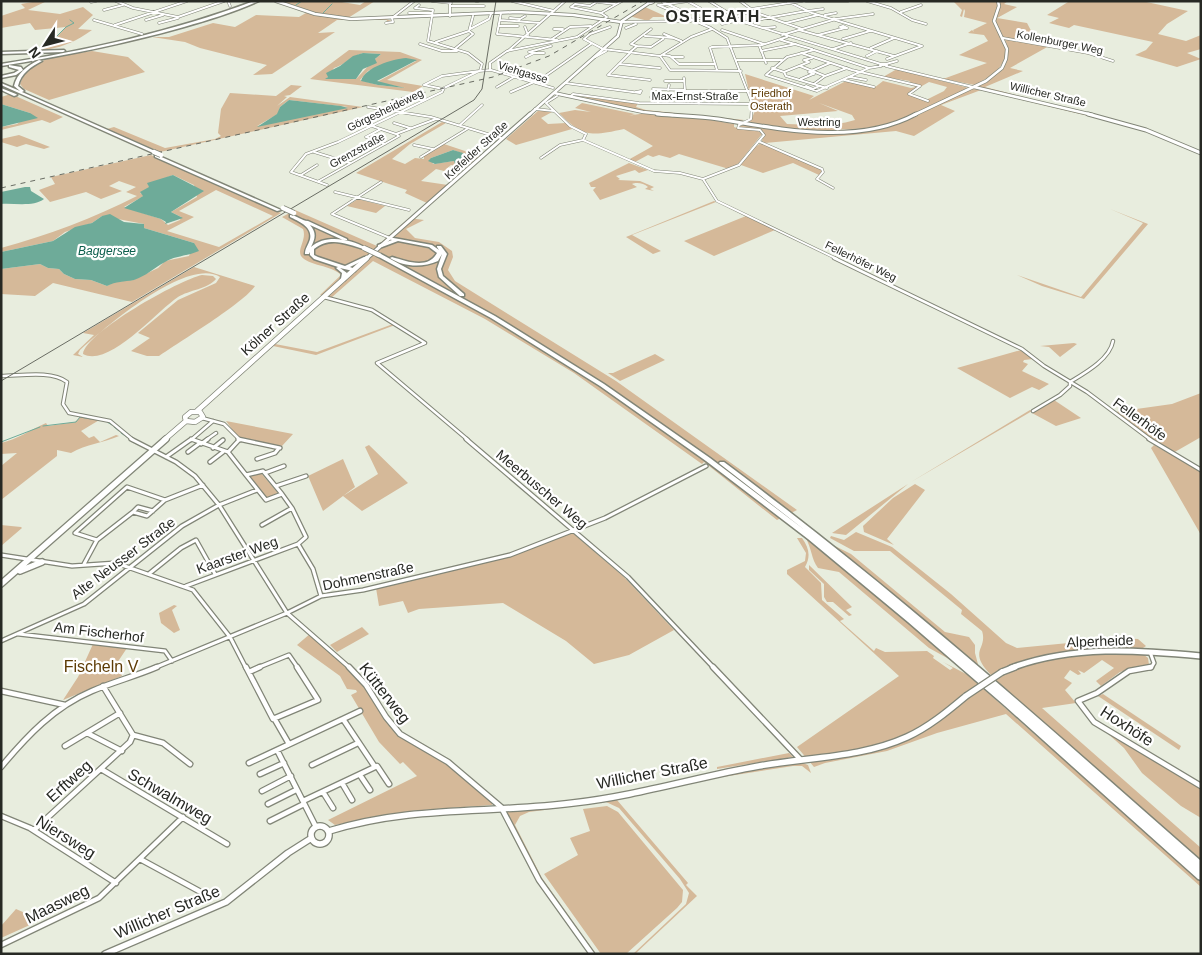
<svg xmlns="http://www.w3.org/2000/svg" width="1202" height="955" viewBox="0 0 1202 955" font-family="Helvetica,sans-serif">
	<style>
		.green { fill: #d5b999; fill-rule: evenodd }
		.water { fill: #6eab99 }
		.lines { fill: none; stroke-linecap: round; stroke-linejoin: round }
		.stream { stroke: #6eab99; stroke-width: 1 }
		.pedestrian-casing { stroke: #818577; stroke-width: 2.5 }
		.minor-far3-casing { stroke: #818577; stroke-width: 3 }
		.minor-far2-casing { stroke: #818577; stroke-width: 4.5 }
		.minor-far1-casing { stroke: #818577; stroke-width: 5.5 }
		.minor-casing { stroke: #818577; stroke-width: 7 }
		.tertiary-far1-casing { stroke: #818577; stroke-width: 8 }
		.tertiary-casing { stroke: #818577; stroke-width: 8 }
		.secondary-far3-casing { stroke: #818577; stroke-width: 4 }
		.secondary-far2-casing { stroke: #818577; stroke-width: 5 }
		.secondary-far1-casing { stroke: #818577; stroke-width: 6 }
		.secondary-casing { stroke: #818577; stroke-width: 8 }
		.motorway-casing { stroke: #818577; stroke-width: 3 }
		.pedestrian { stroke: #fff; stroke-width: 1 }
		.minor-far3 { stroke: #fff; stroke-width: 2 }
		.minor-far2 { stroke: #fff; stroke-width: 2.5 }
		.minor-far1 { stroke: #fff; stroke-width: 3 }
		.minor { stroke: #fff; stroke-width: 4.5 }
		.tertiary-far1 { stroke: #fff; stroke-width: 5 }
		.tertiary { stroke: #fff; stroke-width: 5.5 }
		.secondary-far3 { stroke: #fff; stroke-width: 2.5 }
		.secondary-far2 { stroke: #fff; stroke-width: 3 }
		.secondary-far1 { stroke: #fff; stroke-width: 4.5 }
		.secondary { stroke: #fff; stroke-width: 5.5 }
		.motorway { fill: #fff; fill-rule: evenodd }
		.tram { stroke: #696c63; stroke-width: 1 }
		.rail { stroke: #696c63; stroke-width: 1; stroke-dasharray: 5 5; stroke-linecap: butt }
		.tertiary-bridge-casing { stroke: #818577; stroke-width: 8; stroke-linecap: butt }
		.motorway-bridge-casing { stroke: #818577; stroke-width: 6; stroke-linecap: butt }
		.tertiary-bridge { stroke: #fff; stroke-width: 5.5 }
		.motorway-bridge { stroke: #fff; stroke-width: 4.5 }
		.labels { text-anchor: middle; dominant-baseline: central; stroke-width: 4.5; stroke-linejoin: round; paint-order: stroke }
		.far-street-label { font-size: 11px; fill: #272924; stroke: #fff }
		.far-park-label { font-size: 11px; fill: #5d3b05; stroke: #fff }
		.far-water-label { font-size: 12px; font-style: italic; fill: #0c5f4d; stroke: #fff }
		.street-label { font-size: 14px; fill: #272924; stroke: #fff }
		.far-district-label { font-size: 16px; font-weight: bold; letter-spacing: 1px; fill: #272924; stroke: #fff }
		.near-park-label { font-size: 16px; fill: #5d3b05; stroke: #fff }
		.near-street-label { font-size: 16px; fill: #272924; stroke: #fff }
	</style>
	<rect width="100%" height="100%" fill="#e8edde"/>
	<path class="green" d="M38,1h9l-19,9 32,4 23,-7 10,8 -15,14 14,1c-30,22 -54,22 -91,22h32l21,-12 12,-13 -31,3 -5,-7 -29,5v-12l24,-8 -4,-4z
		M278,1h58l24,4 6,-4h9l-27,17h44l-6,1 6,2 -6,2 1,-3h-50l-19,13 17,-1 -63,42 -19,1 14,-10 -67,-17 -15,-6 -33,-5h17l44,-14 22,4 21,-12 43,2 7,-4 33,6 -19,-4z
		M953,1h44l1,5 -5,15c2,8 8,14 11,22 8,21 -14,34 -29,42l-32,-6 44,-16 -28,-8 29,-14 -4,-6 -16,-2 4,-3 2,2 -1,-2 14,-7 -23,-6 1,-6 -1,-2 -2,8 -2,-1 2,-6z
		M999,1h9l-4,3 13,3 11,-6 -29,16 -2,1 30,5 11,21 76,16 -65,-14 -39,22 13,3 -38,16 153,39 62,25 -48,-19 -174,-45c15,-12 38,-24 27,-47 -2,-5 -8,-12 -10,-20l5,-14z
		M1064,1h78l46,10 -21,13 -9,10 28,7 15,-6v14l-14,4 14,6 -24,8 -42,-12 11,-5 7,-8 -79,-17 -5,3 -20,-5 10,-5 -12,-3 21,-13z
		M645,7l31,14 -6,1 -5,-5h-12l-5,4 -19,-5z
		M349,50l51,2 22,8 -35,20 36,6 -10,6 -103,-13zM363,53l18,1c-9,7 -17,17 -25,25l-29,-1 7,-10c11,-3 17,-12 29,-15zM396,60l20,1 -39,21 28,6 -27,-3 -18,-5 8,-9z
		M92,51l36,6 17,15 -96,28 -25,-11 -4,-5c10,-29 47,-29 72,-33z
		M897,69l72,19 -70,33 -27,7 -62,3 -65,-8 7,-5 2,-5 -9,-39 69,22 -5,4 37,-19 28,7 9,-7 28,7 5,-1 -9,-3 3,-3 -27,-4zM929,82l18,5 -3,4 -18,9 -18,-6zM819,103l33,12 3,5c-22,7 -46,5 -68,4l-7,-8 58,-5z
		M291,85l11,1 -12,9 -6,1 3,1 -10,9 13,-9 73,10 -203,45 -53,-23 7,-2 51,21 50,-9 6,-3 -3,-3 3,-24 9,-16 46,3zM289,100l59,7 -91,19 21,-12 2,-7z
		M972,89l14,1c26,7 52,12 77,19 46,13 98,18 138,46l-33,-16 -38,-13 -149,-36 -40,15 14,6 -41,25 -18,-5 -131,12 -3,-2 2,-9 -25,-5 3,-2 72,7 71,-5 30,-10 31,-18z
		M11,94l52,23 -13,6 -8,-3 -41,10v-3l16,-3 13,-11 -29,-9v-7z
		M574,95l64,8 -2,4 10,3 98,10 -7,2 -91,-10z
		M582,103l53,11 -6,2c27,-7 76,3 105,8v3c9,4 21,0 28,7l-23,29 -10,6 -50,-15 -9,4 -11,-3 -6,2 -5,-2 -13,7 -7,-2 25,-14 -29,-17c-33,7 -40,9 -65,-16l16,-3 16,2 -16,-4z
		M539,110l13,2 -11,6 7,6 18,-1 6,6 -56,16 -10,-6z
		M442,122l4,1 -36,21 -18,15 13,5 10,-6 9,1v-3l20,-12 36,12 -13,12 -16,-3 -7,6 -8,-2 -15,12 27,4 -21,18 -22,-10 2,-3 -51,-17zM453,150l20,7 -11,8h-6l-2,-4 -21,3 -2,-6z
		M19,135l31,12 -6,2 -18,-5 -9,3 -16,-5v-3z
		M761,143l61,27v3l-3,2 -26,-12 -30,10 -22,-8 -16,6 14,-6 13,-16z
		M151,155l130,58 -149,89 -79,-19 -18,13 -34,-2v-25l39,-5 8,4 11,1 5,5 11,5 16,1 16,6 7,-4 19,-2 25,-12 7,-7 24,-5 5,-13 -50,-15v-4l-42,-8 -10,7 -27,9 -12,9 -52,11v-4c47,-13 93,-30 136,-52l-11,-4 10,-5 -17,-6 -10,5 13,5 -21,8 -15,-7 -36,10 -11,-12 16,-6 -4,-7zM173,175l21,10 3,12 -26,15 10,5 -1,3 -12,5 -7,-6 -37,-12 18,-10 2,-2 -4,-2 10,-6 -2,-2zM216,190l57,26 -54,31 -52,-16 27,-14 -15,-6z
		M629,163l19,7 -9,3 -4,-3 -19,6 4,3 -2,1 22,1 14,6 -4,2 4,2 -9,-2 3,-2c-4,-4 -12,-5 -16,-3l5,3 -37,13 -7,-10 3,-3h-5l-2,-4z
		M358,199l27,7 -9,7 -29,-7z
		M714,201l2,1 -84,33 29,16 -8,3 -27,-17z
		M1110,209l38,15 -64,75 -42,-13 -25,-11 64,22 62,-74z
		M295,210l82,36 32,-28 15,2 -18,9 9,9 24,4 13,9 1,6 -5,13 7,11 161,100 181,129 -20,10 -73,-58 -2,2 -128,-91 -89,-54 -112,-58 -42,37 -11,-3 21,-20c-9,-10 -33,-9 -40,-19 -4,-7 6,-17 2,-27l-21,-12z
		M746,216l29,14 -61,26 -30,-15z
		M194,267l61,19c-10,16 -77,57 -96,70h-12l-16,-5 19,-13 -12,-5 40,-33 38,-17 4,-6c-32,-21 -116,51 -140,73l-2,4 5,3 -10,-2 21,-20 -11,-2z
		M202,275l11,1 3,3c-8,10 -27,11 -38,18 -21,14 -69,71 -95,57 3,-22 96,-74 119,-79z
		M393,324l2,1 -79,30 -43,-9 2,-2 42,8z
		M1074,343l3,1 -17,13 -11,-10 -9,-1z
		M1021,350l12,9 -9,1 -1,2 5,2 -6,7 27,13 -10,6 -7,-3 -22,11 -53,-30z
		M655,354l10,6 -45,21 -12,-8h5z
		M1201,393v44l-28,16 -26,-15 -32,-26 57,-8z
		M1054,400l27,18 -25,8 -24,-13z
		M1030,410l2,1 -121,71z
		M81,416l20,3 -20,12 8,7 5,-2 6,6 16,-7 3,1c-15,7 -33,8 -48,17l-14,-3v6l-56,44v-34l16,-13 -16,1v-11c17,-4 29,-13 45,-20l2,3 27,-4z
		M226,421l67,13 -11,12 -43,-7z
		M369,445l39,38 -46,28 -19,-15 35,-22 -13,-27z
		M1154,445l47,26v64l-50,-87z
		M343,459l12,28 -32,24 -15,-35z
		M260,472l18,21 -12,5 -17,-23z
		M908,484l-62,51 -14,-2z
		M915,484l10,6 -38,49 7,6 -30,-13 -1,-6 30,-28z
		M1,525l20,2 1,1 -21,18z
		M856,532l36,15 59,47 55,49 11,5 103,-10 18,1 8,7c-11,9 -33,2 -46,3 -39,1 -74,8 -109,26 -24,-25 -3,-25 -9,-44l-21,-17 1,-4 -72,-59h-36l-24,-13 1,-2 13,4z
		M568,533h5l51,44 50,53 -45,25 -35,9 -28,-23 -63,-38 -84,6 -11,4 -5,-12 -24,5 -3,-18 136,-32z
		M805,537l3,1 150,126 -29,-16 -90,-76 -21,-4c-7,-9 -6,-20 -13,-31z
		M797,538h5c7,10 9,18 3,29l16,16 1,17 22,19 -4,2 34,30 2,-3 9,4 42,-1 7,5 -1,2 17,12 3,-2 -10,-6 25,13 233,207v5l-195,-173 -69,19 -50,18 -62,12 -11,4 -17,-20 102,-71 -112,-102v-4l18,-9 1,-8z
		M827,542l24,12 94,78 24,5 6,8v8l4,15z
		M809,565l43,42 -6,3 6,5 -3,1 -16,-14h-6l-3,-5v-13l-15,-14z
		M174,605l3,1 -5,4 8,20 -6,3 -13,-10 -2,-10z
		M362,627l7,7 -32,18 -7,-7z
		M311,633l52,50 40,55 40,21 49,42v4l-82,6 -75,14 -7,-5 89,-44 -14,-14 -3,2 -21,-22 -28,-47 6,-3 -1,-2 -9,-1 -7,-13 -43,-31z
		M93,644l34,4 -10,15 5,13 -59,24 15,-23z
		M1116,653l27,1 5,4 1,7 -29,7 -19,14 -5,-5 18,-13 -12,-8 -18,13 -6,-3 3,4 -3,1 -8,-5 -6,8 8,5 -7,7 11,13 -34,5 159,140v13l-206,-181c38,-22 78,-25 121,-27z
		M1103,694l78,52 -2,4 -81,-54z
		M1107,733l94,54v31l-20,-12 -39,-33 -18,-25z
		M789,753l4,4 -76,12v-2z
		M800,762l8,3 3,8 -9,-7h-9l-77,12 -99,22 71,83 -2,2 11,11 -62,58h-2l53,-50 3,-11 -9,-14 -61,-71 -13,-6 -77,10 -9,4 -5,9 27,53 54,76h-3l-53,-75 -35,-69 42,-3z
		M607,806l11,6 65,78 -1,12 -5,6 -51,46h-25l-57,-80 34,-19 -8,-17 20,-7 -7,-22z
		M16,909l25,11 -40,18v-12z"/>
	<path class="water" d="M363,53l18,1 -6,5 2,4 -14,6 -7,10h-31l3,-2 -2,-4 14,-7 13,-10z
		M406,58l11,2 -40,21 28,7 -27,-3 -17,-4c4,-14 32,-22 45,-23z
		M289,100l52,6 7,2 -91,19 20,-13 3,-7z
		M1,104l29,9 8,5 -37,9z
		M453,150l20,6 -13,9 -5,-1 -1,-3 -19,3 -7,-3 3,-3z
		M173,175l31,16 -33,21 12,6 -18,6 1,-2 -5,-3 -37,-11 19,-12 -3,-4 9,-5 -2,-4z
		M25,187h5l1,4 13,8c-10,8 -29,4 -43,5v-12z
		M110,214l14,8 20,2v4l50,15 5,8c-11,5 -25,5 -34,11 -11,6 -19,14 -31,18 -10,2 -18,1 -27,6l-16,-6 -16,-1 -11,-5 -5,-5 -11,-1 -8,-4 -39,5v-17l52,-11 22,-14 17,-4 10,-7z"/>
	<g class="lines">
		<path class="stream" d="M296,5l6,-4
			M322,14l10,-10
			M34,51l19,-11 13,-13 8,-4 -4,-3
			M1,52h9
			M107,422l5,3
			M43,426l33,-4 4,-5 11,2
			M114,427l5,4
			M121,433l16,11
			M1,442l39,-15"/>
		<defs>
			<path id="pedestrian" d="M713,17l15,5
				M693,20l38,-9 20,-2"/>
			<path id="minor-far3" d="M116,1l17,7 45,9 46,-16
				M228,1l2,5
				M432,1l19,2
				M476,1h2
				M512,1l42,10
				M709,1l34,21 138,42
				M740,1l11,8
				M787,1l25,12 110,33
				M806,1h42
				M867,1l24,7 21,12 14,4
				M91,2l5,-1
				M598,2l17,2
				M663,2l24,11
				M450,4v12
				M419,5l-4,3 18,2 -5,31 40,12 14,11 -2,7
				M658,5l53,23 16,10 25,65 -1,16 -12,6 -1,3
				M660,5l29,-4
				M450,6h34
				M590,6l-15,-2 -4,3 30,6
				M590,6l8,-5
				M751,9l51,-8
				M104,10l19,-5
				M751,11l51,18
				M808,11l15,-2
				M901,12l20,-7
				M409,13h23
				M501,13l-4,21 60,6
				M680,14l20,-6 -13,-7
				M825,15l11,-2
				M736,17l15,-6
				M510,18l10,1 -2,2
				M520,19l5,-3
				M94,20l48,14
				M146,20l17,-5
				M500,20l40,3
				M621,22l70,-1
				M746,22l60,-11
				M159,23l19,-5
				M386,23l7,-1 -1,-4 22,-17
				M786,23l32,-8
				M722,24l17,-4
				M115,25l72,-24
				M499,26h19
				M843,26l4,2 -7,-1z
				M525,27l3,8
				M610,27l-20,7 -6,5 19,10 57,7
				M626,28l10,-4
				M762,28l13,-1
				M470,29l19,-10 2,-5
				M562,30l-8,-1h9
				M722,30l42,14
				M799,30l95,26
				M664,34l17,7
				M782,35l54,-16 37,-5
				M818,35l27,-7
				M645,36l29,2
				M1003,38l85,15 25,8
				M552,39l18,-12 21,-1
				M843,39l27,-8
				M781,40l31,9
				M436,42l33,-11
				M420,44l22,7h15
				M759,45l7,18
				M637,46l14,1 12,-8
				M456,48l17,-14 -4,-3 4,-15
				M871,48l23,-10
				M833,49l18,-6
				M814,50l55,18 -52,23 -51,-16 21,-18z
				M508,51l57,-50
				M761,51l35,-7
				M529,52l22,-6
				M630,52l7,-6 -6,-2 20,-15
				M534,53h10
				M630,53l-22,22 42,5
				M801,53l51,17 68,16 -11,8 19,7
				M663,55l7,1 9,8h36
				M660,56l10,14 71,1
				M660,56l31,-19 21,-8
				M867,56l10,-5
				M526,57l8,-4 -4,-1
				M595,57l11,-6
				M672,57h11
				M887,59l35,-13
				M737,60h45
				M619,64l41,4
				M882,64h4l1,1h-7z
				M886,64l11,-3
				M800,66l25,10
				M886,66l87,21
				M772,68l12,4 2,4 41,12
				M869,68l12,-2
				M490,70v-7l17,-12 70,-14 30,-20 -6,-4 21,-12
				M717,70l-7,-22 2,-1 50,-2 25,-8
				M784,72l25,-10 -5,-2 8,-2
				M814,74l-5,-2 21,-9
				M850,77l16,3
				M684,78l1,13h64
				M801,79l12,-5
				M844,80l30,7
				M665,81h19
				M565,83l75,10 1,-2 -5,1
				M814,84l11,-8 22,-8
				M424,85l18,-9 37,-5
				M424,85l19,4
				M806,86l7,3 6,-3
				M497,87l17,-10
				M653,89l32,1
				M668,90l1,-5
				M728,91v7
				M511,92l30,-13 50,-35
				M557,96l-11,7 24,23 16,8 -3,6
				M571,96l2,-2 66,9 113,1
				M697,96l2,8
				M651,97h7
				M658,103v-6h18
				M368,107l63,10 70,21
				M535,109l19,2
				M394,123l16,5
				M460,125l22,-20
				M372,126l24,8 40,-15
				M381,129l-15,8 19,7
				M760,142l62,27 1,3 -6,7 16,9
				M414,145l19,4
				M314,152l36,11
				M421,157l46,-28
				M541,158l19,-13 23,-5 71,31 26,2 23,6
				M301,175l16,-10
				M703,179l14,22 120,58
				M703,179l36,-14 25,-30 -4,-5 -22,-2
				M319,181l80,-45 -3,-2
				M381,182l-49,32 58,24
				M327,185l-36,-13 15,-18 32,-12 104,-50 2,-4 35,-17 12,-1 62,18
				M335,192l74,18"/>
			<path id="minor-far2" d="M834,258l188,91 22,17 43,26 64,48
				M324,297l48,13 53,33 -48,20 91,77
				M1,376c19,0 50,-6 66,6l-4,22 6,9 41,8 23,19
				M1033,411l27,-16 10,-9v-4c15,-9 40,-23 43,-41
				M202,418l22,6 16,16
				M191,440l22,-19
				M206,440l10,-7"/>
			<path id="minor-far1" d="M131,439l45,23 19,14 24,29 68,108 63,55
				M191,439l37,13
				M238,439l42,9
				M466,439l162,138 86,91
				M1149,439l52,31
				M239,440l-11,12 18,23
				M201,444l7,-5
				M213,448l10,-8
				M188,452l12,-9
				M166,457l24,-17
				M257,459l18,-6 4,-5
				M210,462l13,-10
				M263,471l19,23 -16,6 -20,-25z
				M265,473l19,-7
				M276,486l30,-10
				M133,512l5,-5 15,4
				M262,525l30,-17
				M97,540l36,-28 14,4 18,-16
				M298,544l15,25 8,27
				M1,555l71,11 44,-3 77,27 37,47 16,31
				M84,564l13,-24 -22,-7 52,-46 38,13 38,-15
				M150,573l31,-25 15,-8 19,34
				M186,586l112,-42 8,-7 -14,-29 -10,-14
				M19,634l146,17 7,10
				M1,641l83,-37 98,-78 37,-21 38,-15
				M154,668l133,-55 34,-17 42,-6 147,-35 95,-37 101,-52
				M257,668l32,-13 9,13
				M1148,668h3l3,-5 -4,-11"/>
			<path id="minor" d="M246,667l27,52 45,-19 -21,-33
				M349,667l17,18 20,32 14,17 48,28 53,45 38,73 53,74
				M713,667l87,92
				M1151,667l-22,4 -32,22 -19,8 16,21 107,64
				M249,672l11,-5
				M1,691l64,14
				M274,718l15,26
				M343,719l17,-8
				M87,733l35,18
				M133,735l30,8 27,21
				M65,746l55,-33
				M277,750l39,77
				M249,763l94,-44 32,48 -72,34
				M312,765l46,-22
				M1,767c26,-31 53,-60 91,-76 21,-9 44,-15 65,-24
				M375,767l2,-1 12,18
				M101,769l126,75
				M260,774l24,-11
				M360,775l10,15
				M342,783l10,17
				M262,791l29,-15
				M323,792l10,16
				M268,804l28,-14
				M1,816l29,12 86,55
				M270,821l34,-17
				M34,830l96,-88 3,-7 -30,-49
				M140,859l59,32
				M1,945l98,-47 84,-81"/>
			<path id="tertiary-far1" d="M1011,668c62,-23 126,-18 190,-12"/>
			<path id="tertiary" d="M1002,672l13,-5
				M311 835a9 9 0 1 1 18 0a9 9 0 1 1-18 0Z
				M329,831c85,-26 159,-17 244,-28 63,-7 124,-26 186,-37 49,-9 102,-8 148,-29 22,-10 41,-26 59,-41
				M105,954l121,-52 62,-49 22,-14"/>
			<path id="secondary-far3" d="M276,1l39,13 36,5 166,-7 56,3 48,7
				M648,2h5l-3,1z
				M974,87l119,28
				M554,93l89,19 30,3
				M529,115l89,-79 4,-15 27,-18
				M914,115l72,-34 16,-13 4,-9 1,-10 -13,-28 5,-15 -1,-5"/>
			<path id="secondary-far2" d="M657,114c21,2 41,2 61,5 63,10 139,27 198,-5
				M1088,114l58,16 55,23
				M366,259l164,-145"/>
			<path id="secondary-far1" d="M197,411l170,-153
				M191,412h9l3,5 -8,5 -9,-1 -1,-4z
				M164,440l22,-19"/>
			<path id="secondary" d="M20,571l22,-9
				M1,584l165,-145"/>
			<path id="motorway" d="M254,1h5c-24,11 -50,19 -75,26 -60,17 -121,29 -183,39v-2c88,-14 170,-32 253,-63z
				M64,50l1,1 -2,1 -62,2v-2z
				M39,60l3,1c-11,6 -21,12 -24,25l6,5 -2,1 133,59v2h-2l-152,-68v-2l19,8 -6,-5c3,-13 13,-20 25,-26z
				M9,65l12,2 2,3 -7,5 -15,3v-2l13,-3 5,-3 -10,-3z
				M1,88l15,6 1,1 -3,1 -13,-6z
				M155,155h2l124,55 -4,1 -122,-54z
				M290,215c7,0 11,6 18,6l39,18v1h-4l-33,-15c7,8 5,14 1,22 15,-13 39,-8 55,1l-2,1c-17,-5 -34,-13 -50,0v6l4,2 27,9 19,-9h2l2,1 -18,9 5,2v2h-2l-13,-3 7,5 -2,7h-4v-1l1,-6 -6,-5 2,-1 -24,-8 -4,-4v-3l-1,2h-4c0,-5 2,-7 4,-12 6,-14 -9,-20 -19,-25z
				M388,237l44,8 7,5 -2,-3v-1h4l6,8 -6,15 2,7 21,18v2h-4l-21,-19 -2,-8 5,-15 -4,7c-16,7 -34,6 -48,-3l2,-1c14,4 36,13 45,-4l-8,-6 -31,-6 -16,6h-4v-2l14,-5 -4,-1z
				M377,254h4l114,62 109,68 106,74 96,73 -86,-67 -1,-1 1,-1h4c63,47 124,95 185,146 99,82 195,168 292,253v19l-3,-1 -193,-173 -97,-84 -100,-83 -102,-78 -106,-75 -109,-68 -114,-62z"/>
		</defs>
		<use href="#pedestrian" class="pedestrian-casing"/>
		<use href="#minor-far3" class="minor-far3-casing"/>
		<use href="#minor-far2" class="minor-far2-casing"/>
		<use href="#minor-far1" class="minor-far1-casing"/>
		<use href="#minor" class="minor-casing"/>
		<use href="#tertiary-far1" class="tertiary-far1-casing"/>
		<use href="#tertiary" class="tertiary-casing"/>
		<use href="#secondary-far3" class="secondary-far3-casing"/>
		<use href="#secondary-far2" class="secondary-far2-casing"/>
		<use href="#secondary-far1" class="secondary-far1-casing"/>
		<use href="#secondary" class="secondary-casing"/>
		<use href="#motorway" class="motorway-casing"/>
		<use href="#pedestrian" class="pedestrian"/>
		<use href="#minor-far3" class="minor-far3"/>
		<use href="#minor-far2" class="minor-far2"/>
		<use href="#minor-far1" class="minor-far1"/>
		<use href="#minor" class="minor"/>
		<use href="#tertiary-far1" class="tertiary-far1"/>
		<use href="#tertiary" class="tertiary"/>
		<use href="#secondary-far3" class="secondary-far3"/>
		<use href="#secondary-far2" class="secondary-far2"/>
		<use href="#secondary-far1" class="secondary-far1"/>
		<use href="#secondary" class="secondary"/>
		<use href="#motorway" class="motorway"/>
		<path class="tram" d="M1,381l473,-281 8,-11 14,-88"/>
		<path class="rail" d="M1,188l492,-111 56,-21 94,-55"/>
		<defs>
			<path id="tertiary-bridge" d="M966,696l36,-24"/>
			<path id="motorway-bridge" d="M154,152l7,3
				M283,208l11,5
				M364,248l15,7"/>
		</defs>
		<use href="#tertiary-bridge" class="tertiary-bridge-casing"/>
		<use href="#motorway-bridge" class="motorway-bridge-casing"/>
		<use href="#tertiary-bridge" class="tertiary-bridge"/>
		<use href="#motorway-bridge" class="motorway-bridge"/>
	</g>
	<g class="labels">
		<g class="far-street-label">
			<text transform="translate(1060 42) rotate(11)">Kollenburger Weg</text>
			<text transform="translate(523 72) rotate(17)">Viehgasse</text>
			<text transform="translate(1048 94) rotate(13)">Willicher Straße</text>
			<text x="695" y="96">Max-Ernst-Straße</text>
			<text transform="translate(385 110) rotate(-26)">Görgesheideweg</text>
			<text x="819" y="122">Westring</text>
			<text transform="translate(357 150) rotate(-29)">Grenzstraße</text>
			<text transform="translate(476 150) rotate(-42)">Krefelder Straße</text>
			<text transform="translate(861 261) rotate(26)">Fellerhöfer Weg</text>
		</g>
		<g class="far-park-label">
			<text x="771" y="93">Friedhof<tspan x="771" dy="13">Osterath</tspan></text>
		</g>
		<g class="far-water-label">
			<text x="107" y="251">Baggersee</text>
		</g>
		<g class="street-label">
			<text transform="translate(275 324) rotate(-42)">Kölner Straße</text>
			<text transform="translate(1140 419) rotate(36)">Fellerhöfe</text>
			<text transform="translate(542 489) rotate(40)">Meerbuscher Weg</text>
			<text transform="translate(237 555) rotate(-20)">Kaarster Weg</text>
			<text transform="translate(123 558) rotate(-37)">Alte Neusser Straße</text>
			<text transform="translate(368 576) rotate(-12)">Dohmenstraße</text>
			<text transform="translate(99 632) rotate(7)">Am Fischerhof</text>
			<text transform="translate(1100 641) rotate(-2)">Alperheide</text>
		</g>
		<g class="far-district-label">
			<text x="713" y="16">OSTERATH</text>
		</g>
		<g class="near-park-label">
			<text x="101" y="666">Fischeln V</text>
		</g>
		<g class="near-street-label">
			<text transform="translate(385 693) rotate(52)">Kütterweg</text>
			<text transform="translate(1127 726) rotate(33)">Hoxhöfe</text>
			<text transform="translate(652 773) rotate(-11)">Willicher Straße</text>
			<text transform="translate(69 781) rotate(-42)">Erftweg</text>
			<text transform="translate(170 796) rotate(30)">Schwalmweg</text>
			<text transform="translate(66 837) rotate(32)">Niersweg</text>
			<text transform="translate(57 904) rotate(-26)">Maasweg</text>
			<text transform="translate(167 912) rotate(-23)">Willicher Straße</text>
		</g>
	</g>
	<rect width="1202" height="955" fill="none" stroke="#272924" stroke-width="5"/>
	<g transform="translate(45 45) rotate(234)" stroke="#ffffff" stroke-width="4" paint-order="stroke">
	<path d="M0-4L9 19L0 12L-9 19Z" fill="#272924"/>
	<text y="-8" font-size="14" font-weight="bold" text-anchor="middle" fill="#272924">N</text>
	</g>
</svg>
